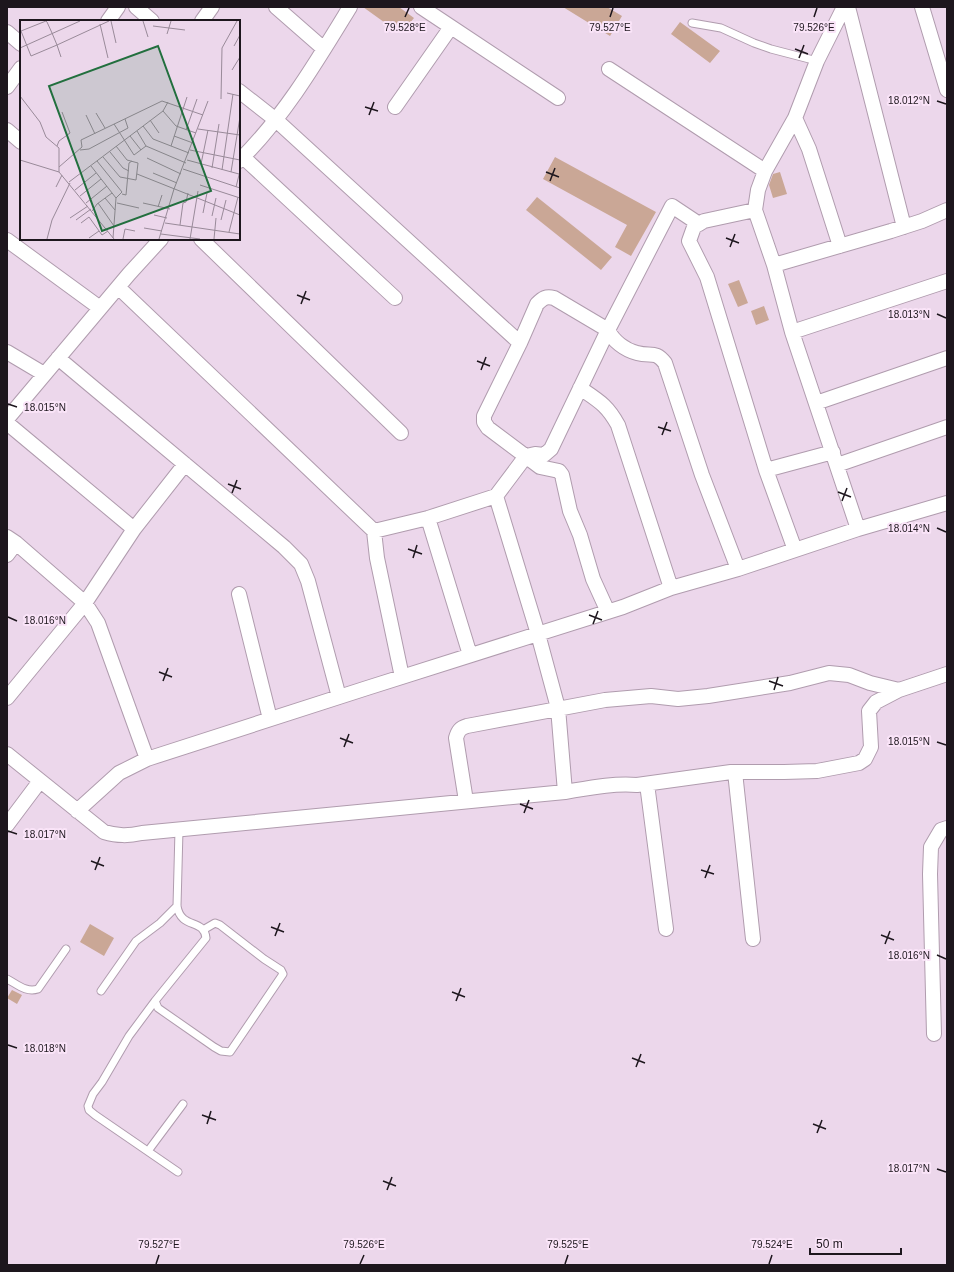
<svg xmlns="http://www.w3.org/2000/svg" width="954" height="1272" viewBox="0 0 954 1272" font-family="Helvetica,sans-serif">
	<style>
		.building { fill: #caa796 }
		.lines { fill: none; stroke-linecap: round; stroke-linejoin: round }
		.service-casing { stroke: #b09cae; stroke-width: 9 }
		.minor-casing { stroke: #b09cae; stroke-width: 16 }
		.service { stroke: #fff; stroke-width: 7 }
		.minor { stroke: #fff; stroke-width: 14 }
		.ticks { fill: none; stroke: #1d161d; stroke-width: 1.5 }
		.inset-road { fill: none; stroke: #998a99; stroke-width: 1 }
		.view { fill: #226f3e; fill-opacity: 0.15; stroke: #226f3e; stroke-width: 2 }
		.inset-edge { fill: none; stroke: #1d161d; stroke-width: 2 }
		.ticks-label { font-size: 10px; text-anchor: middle; fill: #1d161d; stroke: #fae4f8; stroke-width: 4; stroke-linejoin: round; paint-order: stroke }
	</style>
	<rect width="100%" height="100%" fill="#ecd7eb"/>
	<path class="building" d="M363,7h36l15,11 -8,10 -6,-5 -5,7z
		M563,7h44l15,9 -12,20z
		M680,22l40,29 -10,12 -39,-29z
		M555,157l101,55 -25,44 -16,-9 12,-22 -84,-46z
		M780,172l7,22 -14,4 -4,-13 4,-11z
		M537,197l75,60 -11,13 -75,-60z
		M739,280l9,23 -10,4 -10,-23z
		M764,306l5,14 -13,5 -5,-14z
		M90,924l24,14 -10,18 -24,-14z
		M12,990l10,5 -5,9 -10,-6z"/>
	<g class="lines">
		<defs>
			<path id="service" d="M692,23l29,5 33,15 17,6 46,12
				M179,830l-2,76c4,24 27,12 29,32l-51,63 3,7 56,39 7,4 9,1 53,-78 -2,-4 -17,-11 -44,-34 -5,-2 -12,7
				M7,979c10,5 19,14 31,10l28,-40
				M101,991l35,-50 24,-18 17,-17
				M155,1001l-26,35 -27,46 -9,12 -5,12 1,4 6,5 83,57
				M148,1151l35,-47"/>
			<path id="minor" d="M136,7l16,14
				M276,7l48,42
				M421,7l137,91
				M844,7l-27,54 -22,57 -30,53 -7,19 -3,20 19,55 18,67 66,197
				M848,7l56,220
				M922,7l25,83
				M108,21l10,-14
				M202,21l10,-14
				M7,32l14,12
				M609,69l156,102
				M7,87l14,-19
				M239,91l37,29 244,223
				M395,107l56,-80
				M795,118l14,31 31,97
				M7,130l14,12
				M243,157l152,141
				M239,161c45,-44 78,-100 111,-154
				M755,210l-51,11 -10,6 -5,14 18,36 59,193 29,80
				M201,239l200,194
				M7,240l93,68
				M774,265l117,-34 31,-10 25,-11
				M118,287l256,244 54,-13 68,-22 42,138 20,74 7,84
				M792,332l155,-51
				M7,352l37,22
				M58,358l226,189 17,17 7,17 31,116
				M580,388c19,13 27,17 38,37l53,163
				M816,403l131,-45
				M7,419l122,-145 32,-35
				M7,423l127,106
				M837,465l110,-38
				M766,470l67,-18
				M496,496l30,-40 9,-2 9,1 7,-6 57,-119 64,-124 27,18
				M428,518l42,137
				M374,531l3,27 25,119
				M7,537l9,6 69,60 13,20 49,136
				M7,555l9,-12
				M239,594l31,125
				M608,612l-15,-33 -13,-44 -10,-24 -8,-36 -3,-4 -19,-4 -52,-39 -4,-6v-6l36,-73 17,-39c6,-6 9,-8 17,-6l54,32c5,11 17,20 29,23 14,4 18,-3 28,10l37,112 36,94
				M7,698l78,-95 49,-74 51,-65
				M7,754l97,78c14,4 24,4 38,1l423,-41c24,-4 48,-9 72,-7l94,-13h53l33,-1 42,-8 6,-4 6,-12 -2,-36 7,-9 23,-12 48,-16
				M735,772l18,167
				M647,784l19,145
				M466,801l-10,-63c2,-7 4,-10 11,-12l138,-26 46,-4 27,3 30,-3 82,-13 39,-10 20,2 21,8 29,7
				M77,811l42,-38 28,-14 220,-71 256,-81 48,-19 67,-19 120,-40 89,-26
				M7,825l33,-44
				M934,1034l-4,-160 1,-27 10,-17 6,-2"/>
		</defs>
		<use href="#service" class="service-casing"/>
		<use href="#minor" class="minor-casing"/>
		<use href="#service" class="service"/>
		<use href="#minor" class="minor"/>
	</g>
	<path class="ticks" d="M405,17l4,-9M610,17l3,-9M814,17l3,-9M795,49l13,5M799,58l5,-13M937,101l9,3M365,107l13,4M369,115l5,-13M546,172l13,5M550,181l5,-13M726,238l13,5M730,247l5,-13M297,295l13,5M301,304l5,-13M937,314l9,4M477,361l13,5M481,370l5,-13M8,404l9,3M658,427l13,4M662,435l5,-13M228,484l13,5M838,492l13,5M232,493l5,-13M842,501l5,-13M937,528l9,4M408,549l14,5M413,558l4,-13M589,615l13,5M8,617l9,4M593,624l5,-13M159,672l13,5M163,681l5,-13M769,681l14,5M774,690l4,-13M340,738l13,5M937,742l9,3M344,747l5,-13M520,804l13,5M524,813l5,-13M8,831l9,3M91,861l13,5M95,870l5,-13M701,870l13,4M705,878l5,-13M271,927l13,5M881,935l13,5M275,936l5,-13M885,944l5,-13M937,955l9,4M452,992l13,5M456,1001l5,-13M8,1045l9,3M632,1058l13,5M636,1067l5,-13M202,1115l14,5M207,1124l4,-13M813,1124l13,5M817,1133l5,-13M937,1169l9,3M383,1181l13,5M387,1190l5,-13M156,1264l3,-9M360,1264l4,-9M565,1264l3,-9M769,1264l3,-9"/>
	<g transform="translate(20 20)">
		<rect width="220" height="220" fill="#ecd7eb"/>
		<path class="inset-road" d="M91,1l5,22M123,1l5,16M80,4l8,34M133,6l32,4M147,14l4,-13M214,26l6,-11M0,28l60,-27M41,37l-4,-12 -5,-12 -5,-11 -1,-1 -25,10 10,25 26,-11 52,-24M212,50l8,-13M207,73l13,3M0,76l20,26 6,15 13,11v24M201,79l1,-51 15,-27M143,91l13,15 20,7M76,93l9,15M66,95l9,19M130,100l9,13M94,104l20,31 12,-9 40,17M123,106l10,13 36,14M178,109l42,6M166,110l11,-31M117,111l9,15M110,116l11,14M154,116l19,7M37,126l2,-5 11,-8 -8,-21M151,126l16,-49M60,130l9,-1 39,-21 -3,-9M170,130l50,10M90,132l13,16 6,3M83,137l17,20 16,3 2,-17 -11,-3 -11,-14M127,138l34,16M0,140l39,12 55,67M167,140l52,14M77,141l25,31 -6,6M181,144l7,-34M71,146l25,32 -3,40M39,147l23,-20 -1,-7 81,-39 41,14M192,148l7,-44M163,149l57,19M202,150l11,-76M211,152l9,-55M133,153l24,10M117,154l103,41M49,162l94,-71 5,-9M180,165l40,13M36,167l6,-12M216,167l4,-16M55,170l21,-17M102,174l4,1 3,-32 3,-2M60,176l21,-17M85,178l10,12M66,183l21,-17M78,183l16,23M97,183l22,5M123,183l27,6M138,187l4,-12M72,191l5,-7 15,-11M183,193l4,-20M134,195l13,3M192,196l4,-18M50,198l18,-12M56,200l15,-11M201,200l5,-20M61,203l8,-6 13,18 6,-4M145,203l75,11M160,205l3,-22 3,-1 2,-9M124,208l18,3M209,212l9,-35M141,214l39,5M69,218l10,-7M27,219l5,-19 18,-37M103,219l2,-10 10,2M139,219l15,-50 34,-88M170,219l8,-48M194,219l2,-21"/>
		<path class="view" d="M138,26l53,145 -109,40 -53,-145z"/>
		<rect width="220" height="220" class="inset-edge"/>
	</g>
	<g class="ticks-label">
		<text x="405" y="31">79.528°E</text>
		<text x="610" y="31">79.527°E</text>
		<text x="814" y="31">79.526°E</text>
		<text x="909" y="104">18.012°N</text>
		<text x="909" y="318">18.013°N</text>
		<text x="45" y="411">18.015°N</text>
		<text x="909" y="532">18.014°N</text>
		<text x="45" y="624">18.016°N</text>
		<text x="909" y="745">18.015°N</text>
		<text x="45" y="838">18.017°N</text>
		<text x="909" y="959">18.016°N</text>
		<text x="45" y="1052">18.018°N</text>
		<text x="909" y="1172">18.017°N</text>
		<text x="159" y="1248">79.527°E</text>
		<text x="364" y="1248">79.526°E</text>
		<text x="568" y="1248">79.525°E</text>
		<text x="772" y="1248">79.524°E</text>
	</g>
	<rect width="954" height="1272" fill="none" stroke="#1d161d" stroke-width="16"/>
	<path d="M810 1248v6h91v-6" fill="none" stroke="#1d161d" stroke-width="2"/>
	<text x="816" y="1248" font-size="12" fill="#1d161d" stroke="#fae4f8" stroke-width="3" paint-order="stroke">50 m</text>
</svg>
